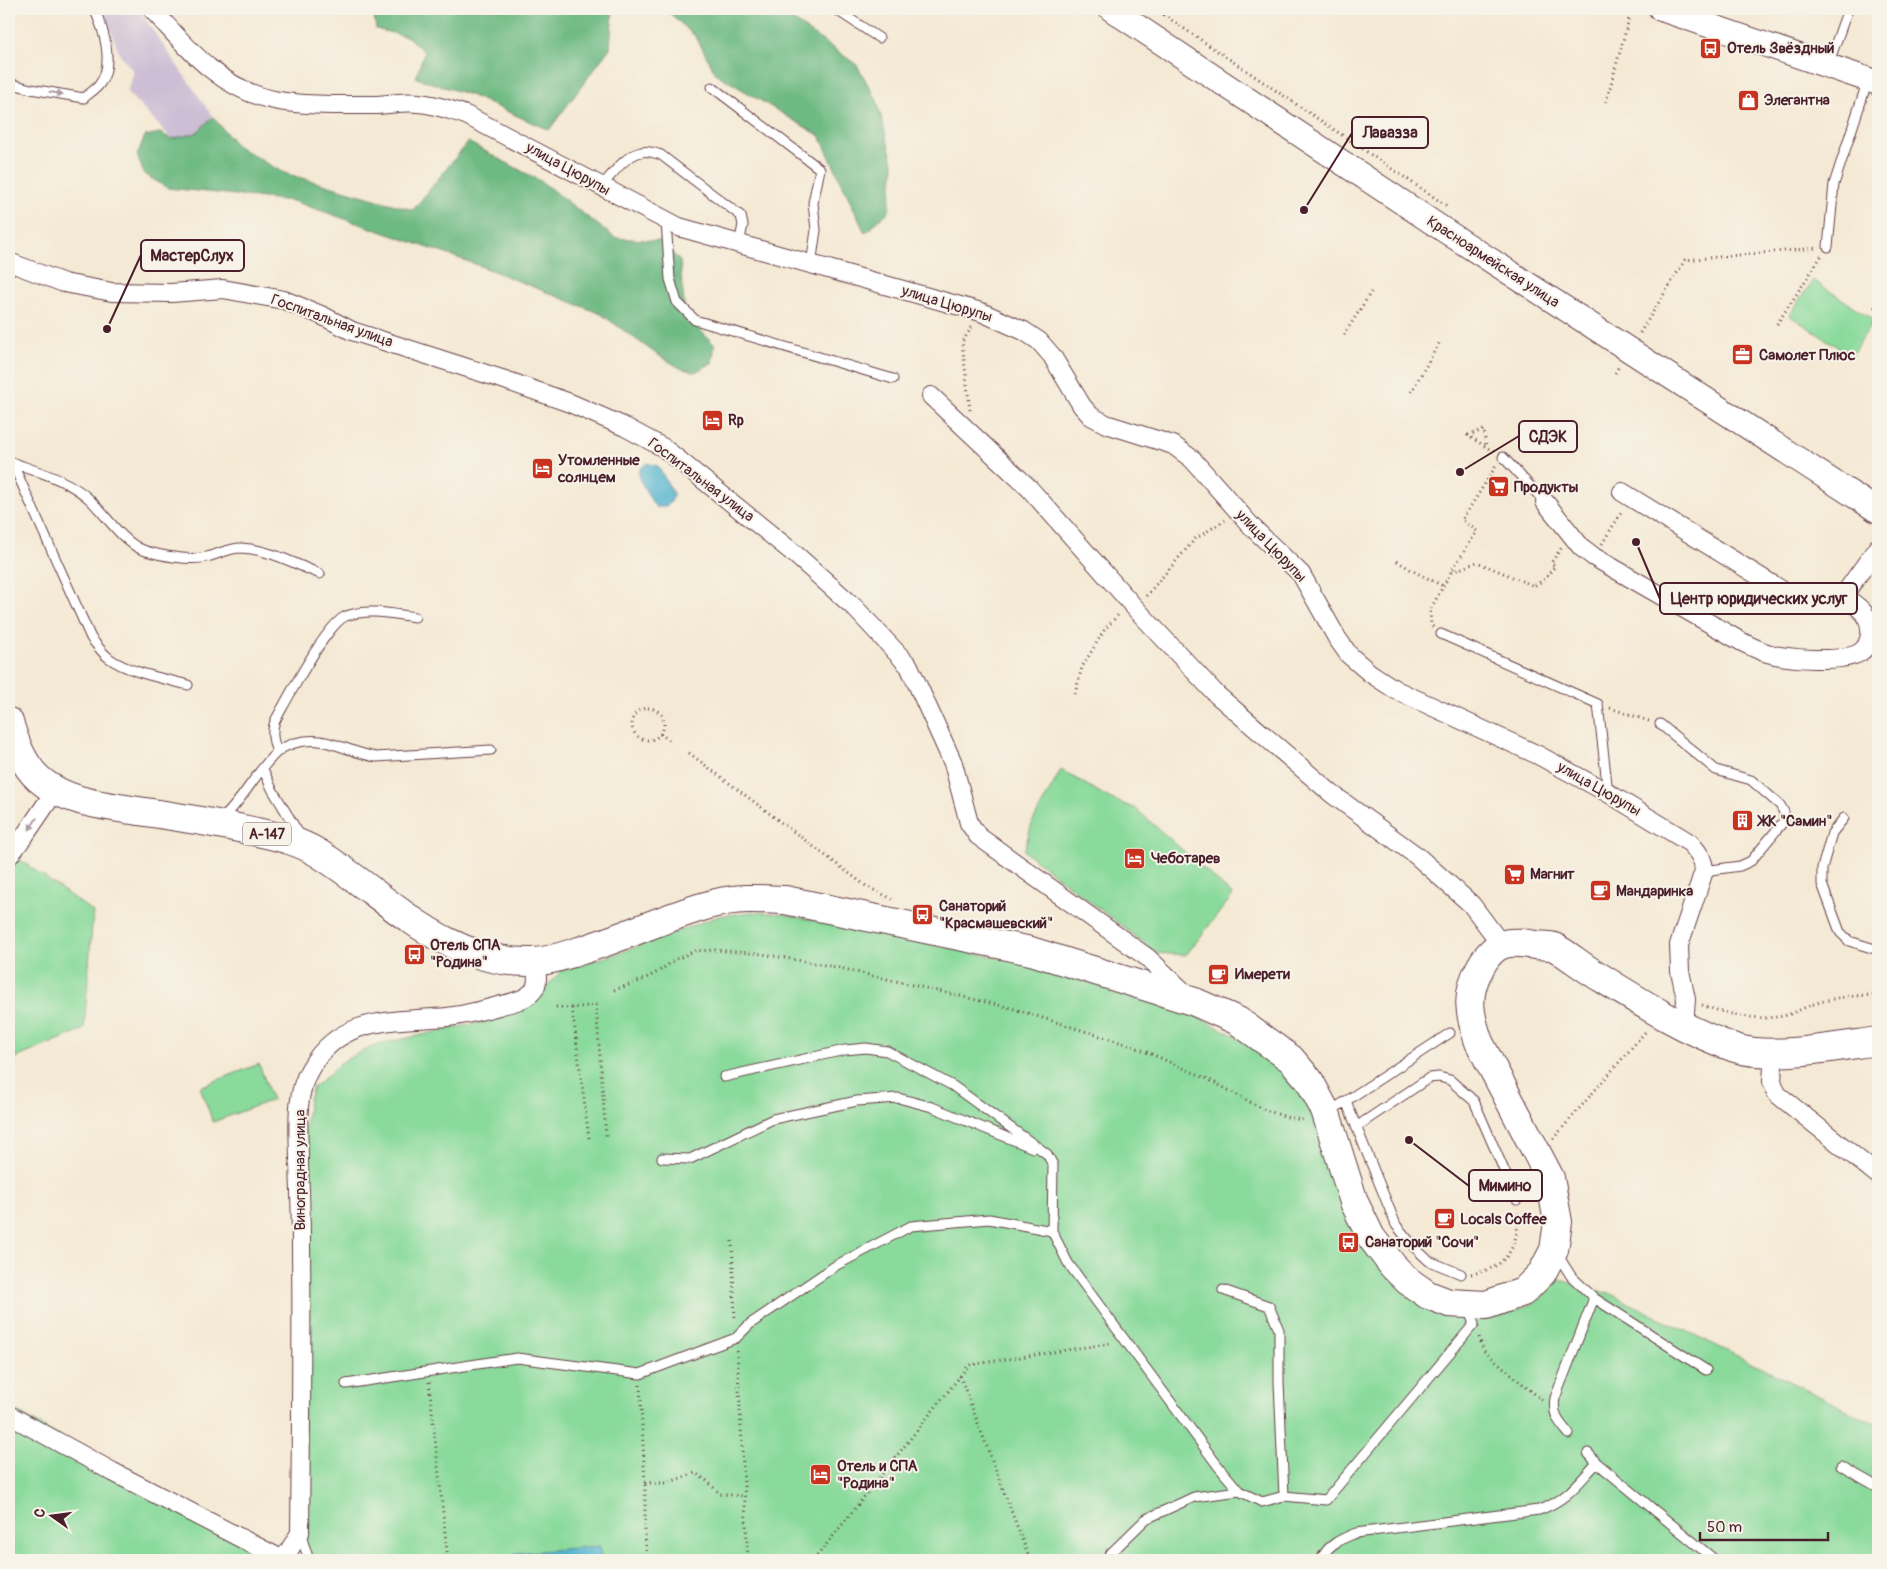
<svg xmlns="http://www.w3.org/2000/svg" width="1887" height="1569" viewBox="0 0 1887 1569" font-family="Pangolin,sans-serif">
	<style>
		.industrial { fill: #ccbed4 }
		.green { fill: #89da9b; stroke: #6a7c63 }
		.forest { fill: #6eba83; stroke: #5c6c57 }
		.water { fill: #50b2cf; stroke: #4d687d }
		.lines { fill: none; stroke-linecap: round; stroke-linejoin: round }
		.lane-casing { stroke: #643d44; stroke-width: 11 }
		.street-casing { stroke: #643d44; stroke-width: 20 }
		.secondary-casing { stroke: #643d44; stroke-width: 26 }
		.primary-casing { stroke: #643d44; stroke-width: 30 }
		.path { stroke: #643d44; stroke-width: 3; stroke-dasharray: 1 4; stroke-linecap: butt }
		.lane { stroke: #fff; stroke-width: 9 }
		.street { stroke: #fff; stroke-width: 18 }
		.secondary { stroke: #fff; stroke-width: 24 }
		.primary { stroke: #fff; stroke-width: 28 }
		.oneway { fill: #ae9aa0 }
		.labels { text-anchor: middle; dominant-baseline: central; stroke-width: 4; stroke-linejoin: round; paint-order: stroke }
		.shield { fill: #f7f3e8; stroke: #7e5f64; stroke-width: 1 }
		.shield-label { font-size: 14px; font-weight: bold; fill: #4a1f2b }
		.poi-label { font-size: 15px; font-weight: bold; fill: #4a1f2b; stroke: #f7f3e8; text-anchor: start }
		.street-label { font-size: 15px; fill: #4a1f2b; stroke: #f7f3e8 }
		.leader { fill: none; stroke: #4a1f2b; stroke-width: 2 }
		.callout-dot { fill: #4a1f2b; stroke: #f7f3e8; stroke-width: 2 }
		.callout { fill: #f7f3e8; stroke: #4a1f2b; stroke-width: 2 }
		.callout-label { font-size: 16px; text-anchor: middle; font-weight: bold; fill: #4a1f2b }
	</style>
	<rect width="100%" height="100%" fill="#f7f3e8"/>
	<filter id="ink" filterUnits="userSpaceOnUse"><feTurbulence type="fractalNoise" baseFrequency=".02" numOctaves="2"/><feDisplacementMap in="SourceGraphic" scale="10" xChannelSelector="R" yChannelSelector="G"/><feConvolveMatrix kernelMatrix="1 2 1 2 8 2 1 2 1" color-interpolation-filters="sRGB"/></filter>
	<filter id="wash" filterUnits="userSpaceOnUse"><feTurbulence type="fractalNoise" baseFrequency=".0096" numOctaves="4" result="noise"/><feDisplacementMap in="SourceGraphic" scale="20" xChannelSelector="R" yChannelSelector="G"/><feGaussianBlur stdDeviation="1.12" result="paint"/><feColorMatrix in="noise" values="0 0 0 0 0 0 0 0 0 0 0 0 0 0 0 0 0 1.4 0 .05"/><feComposite in="paint" operator="in"/></filter>
	<g filter="url(#wash)">
		<rect width="100%" height="100%" fill="#f4e9d4"/>
		<path class="industrial" d="M103,9h35l75,108 -17,16 -24,6 -45,-47 7,-20 -15,-19z"/>
		<path class="green" d="M1813,280l61,40 -23,36 -62,-41z
			M1061,770l50,29 25,10 97,86 -47,60 -29,-2 -133,-102 8,-28z
			M9,852l84,60 -9,117 -75,32z
			M751,912l32,2 245,50 163,50 41,20 48,34 18,19 15,28 30,91 101,109 23,4h18l19,-4 29,-11 27,-24 53,15 265,130v135h-1574l-1,-419 6,-42 4,-12 16,-12 10,-11 17,-10 24,-10 98,-21 62,-29 21,-23 61,-19 97,-36z
			M259,1064l13,36 -59,22 -13,-35z
			M9,1407l260,153h-260z"/>
		<path class="forest" d="M373,9h240l-3,39 -61,82 -79,-35 -54,-17 8,-26 -16,-15 -32,-8z
			M665,9h112l80,56 20,36 17,65 -5,45 -24,22 -45,-97 -104,-62 -20,-37z
			M213,117l24,29 47,27 129,37 55,-68 74,40 73,56 46,3 19,20 5,54 30,30 -3,18 -17,9 -15,-4 -25,-15 -54,-39 -123,-49 -185,-64 -125,-13 -24,-14 -7,-19 8,-19 15,-3 12,6 24,-6z"/>
		<path class="water" d="M647,463l11,3 15,27c1,10 -7,15 -17,14l-3,-3 -14,-26v-8z
			M600,1546l1,14h-85l-1,-7z"/>
	</g>
	<g filter="url(#ink)">
		<g class="lines">
			<defs>
				<path id="lane" d="M835,9l44,29
					M1828,65l20,-56
					M9,83l22,6 53,9c4,-4 11,-8 15,-13 16,-20 5,-56 -5,-76
					M712,87l108,82 -7,34 3,27 -5,35
					M601,187c11,-12 23,-31 40,-35 6,-2 14,1 20,3l80,61 2,9 -4,19
					M666,221l4,58 7,23 18,18 198,59
					M1828,247l6,-63 34,-104
					M1503,457l42,45
					M9,460l3,2 79,176c6,7 11,15 18,20 18,14 57,21 79,27
					M12,462c25,10 55,17 76,36 17,15 34,44 55,52 18,6 47,11 64,7 11,-3 23,-9 34,-9 27,1 54,16 79,26
					M1441,634l157,70 10,89
					M1660,724l56,46 35,10 29,25 4,7v9l-33,40 -11,5 -36,5
					M277,752c-4,-11 -6,-20 -2,-31 12,-21 51,-97 71,-105 23,-8 46,-2 69,1
					M263,769l9,20 29,48
					M1844,818l-12,15 -10,35v16l18,48 9,9 29,9
					M222,819c21,-19 33,-46 54,-66 11,-10 30,-14 44,-12 19,3 37,13 56,16l115,-7
					M724,1077l121,-27 21,-2 21,3 66,35 94,68 6,11 -1,66 16,32 150,203 21,25 23,11 22,-6 -5,-114v-52l-10,-24 -46,-16
					M1346,1101l50,124 19,23 14,13 32,13
					M1329,1112l121,-79
					M1356,1127l73,-49 10,-1 11,3 24,21 43,99
					M662,1158l28,1 83,-40 84,-18 41,-3 34,9 101,41
					M1557,1254l14,22 23,22 112,72
					M346,1384l171,-26 123,16 96,-36 14,-14 85,-58 76,-40 78,-7 63,12
					M1569,1434c-10,-12 -17,-19 -14,-36l39,-100
					M1588,1453l9,10 118,97
					M1841,1466l37,21
					M1284,1496l42,4 148,-176 -6,-16
					M300,1533l9,27
					M1108,1560l3,-7 35,-34 48,-22 45,-6
					M1321,1560c6,-15 20,-21 35,-27l183,-23c28,-10 38,-26 58,-47"/>
				<path id="street" d="M152,9c34,38 69,81 122,91 28,6 69,5 99,5 15,0 30,-4 45,-2 17,1 32,7 48,12l213,112 302,85 43,19 15,10 13,15 30,50 9,10 15,8 67,21 19,14 61,69 48,46 36,64 12,17 21,18 26,17 142,65 70,38 82,50c8,9 14,16 14,28l-25,74 1,26 6,28 -2,28
					M9,262l55,21 48,9 59,1 52,-4 61,11 37,15 31,16 153,49 65,23 55,24 39,21 132,107 59,53 54,58 44,97 16,60 9,13 170,122 40,38
					M931,396l98,92 107,121 81,86 115,99 85,62 54,48 30,40
					M1622,492l166,102c21,8 33,6 55,2l35,-49
					M1545,502l36,45 13,10 148,85c8,4 16,8 25,11 20,6 73,10 92,0 7,-4 10,-11 11,-19 2,-20 -13,-28 -27,-38
					M9,856l16,-21 30,-44
					M1774,1053l-2,28 5,13 101,81
					M9,1415l104,57 170,88 17,-27c1,-96 2,-192 1,-288 0,-28 -1,-55 -2,-83 0,-30 -5,-66 11,-93 31,-54 83,-47 137,-52 19,-2 37,-7 55,-12 12,-3 27,-6 33,-17 4,-8 1,-18 0,-26"/>
				<path id="secondary" d="M1111,9l336,223 431,279
					M1661,9l217,74"/>
				<path id="primary" d="M9,722c6,20 14,43 30,57 25,22 61,26 93,31 41,6 81,12 120,21 23,5 45,9 66,22 70,43 126,112 216,109 15,-1 29,-6 42,-10 48,-14 92,-37 140,-49 22,-6 46,-4 69,-3l246,51 164,51 43,19 53,38 18,21 16,30 29,92 17,35 22,29 15,15 20,14 21,8 37,2 37,-13 19,-19 12,-23 4,-28 -8,-44 -71,-136c-10,-28 -14,-49 2,-76 14,-25 28,-26 54,-21 6,1 13,0 19,2 9,4 30,21 41,27 45,28 90,57 140,74 36,12 105,-2 143,-7"/>
			</defs>
			<use href="#lane" class="lane-casing"/>
			<use href="#street" class="street-casing"/>
			<use href="#secondary" class="secondary-casing"/>
			<use href="#primary" class="primary-casing"/>
			<path class="path" d="M1155,9l292,197
				M1606,102l23,-83
				M1874,308l4,-3
				M1777,324l45,-69
				M1640,333l45,-73 132,-12
				M1344,335l27,-43
				M1615,373l4,-7
				M1411,392l30,-52
				M970,410l-8,-68 10,-15
				M1467,435l27,17
				M1468,435l16,-5 2,17
				M1602,544l19,-31 -1,-3
				M1397,561l16,10 30,15
				M1452,572l25,-10 57,24 11,-7 10,-13 -4,-3 11,-16
				M1146,596l49,-57 30,-19
				M1433,627l-2,-3 -1,-14 21,-38 26,-41 -15,-11 34,-54
				M1075,694l7,-27 23,-38 15,-16
				M1610,708l39,13
				M632 724a16 16 0 1 1 32 0a16 16 0 1 1-32 0Z
				M660,734l9,6
				M689,753l177,133 26,13
				M614,990l26,-9 18,-9 18,-13 19,-8 20,-1 47,4 69,12 180,42 124,39 71,31 59,32 22,7 19,4
				M1702,1005c24,9 49,15 75,12 13,-1 25,-9 37,-13 21,-7 42,-9 64,-9
				M556,1007l16,1
				M589,1138l-17,-130 24,-3 10,131
				M1553,1139l94,-109
				M732,1241l3,79
				M1471,1274c37,-6 48,-28 47,-63
				M1479,1337l5,14 59,50
				M737,1351l11,209
				M960,1376l70,184
				M429,1382l19,178
				M640,1385l5,98v49l2,28
				M645,1483h22l28,-10 12,8 13,13 24,2
				M814,1560l155,-195 144,-22"/>
			<use href="#lane" class="lane"/>
			<use href="#street" class="street"/>
			<use href="#secondary" class="secondary"/>
			<use href="#primary" class="primary"/>
		</g>
		<defs><path id="oneway-solid" d="M-6-.8H1V-3.2L6.5 0L1 3.2V.8H-6Z" transform="scale(1.25)"/></defs>
		<g class="oneway">
			<use href="#oneway-solid" transform="translate(56 93) rotate(10)"/>
			<use href="#oneway-solid" transform="translate(33 824) rotate(124)"/>
		</g>
	</g>
	<defs>
		<symbol id="bus-square" viewBox="-11 -11 22 22"><rect x="-9" y="-9" width="18" height="18" rx="4" fill="#c8321e" stroke="#f7f3e8"/><path d="M-5-6H5V4H4V6H2V4H-2V6H-4V4H-5ZM-3.5-4V0h7V-4ZM-3.5 1.2v1.5H-2V1.2ZM2 1.2v1.5H3.5V1.2Z" fill="#fff"/></symbol>
		<symbol id="shop-square" viewBox="-11 -11 22 22"><rect x="-9" y="-9" width="18" height="18" rx="4" fill="#c8321e" stroke="#f7f3e8"/><path d="M-5-2.5h2.3a2.7 3.5 0 0 1 5.4 0H5L5.5 6h-11ZM-1.5-2.5h3a1.5 2.3 0 0 0-3 0Z" fill="#fff"/></symbol>
		<symbol id="office-square" viewBox="-11 -11 22 22"><rect x="-9" y="-9" width="18" height="18" rx="4" fill="#c8321e" stroke="#f7f3e8"/><path d="M-6-3h4V-5.5h4V-3h4V5H-6ZM-1-4.5V-3h2v-1.5ZM-6 0V1H6V0Z" fill="#fff"/></symbol>
		<symbol id="hotel-square" viewBox="-11 -11 22 22"><rect x="-9" y="-9" width="18" height="18" rx="4" fill="#c8321e" stroke="#f7f3e8"/><path d="M-6-4.5h1.5V1H6V5H4.5V3h-9V5H-6ZM-4 0a1.8 1.8 0 1 1 3.6 0ZM.5 0V-2.5h3Q6-2.5 6 0Z" fill="#fff"/></symbol>
		<symbol id="supermarket-square" viewBox="-11 -11 22 22"><rect x="-9" y="-9" width="18" height="18" rx="4" fill="#c8321e" stroke="#f7f3e8"/><path d="M-6-5.5h2.5l.6 2H6L4.5 2H-2.5L-4.4-4H-6ZM-1.5 3.2a1.3 1.3 0 1 0 .1 0ZM3 3.2a1.3 1.3 0 1 0 .1 0Z" fill="#fff"/></symbol>
		<symbol id="building-square" viewBox="-11 -11 22 22"><rect x="-9" y="-9" width="18" height="18" rx="4" fill="#c8321e" stroke="#f7f3e8"/><path d="M-4-6H4V6H1V3H-1V6H-4ZM-2.5-4.3h1.7v1.8h-1.7ZM.8-4.3h1.7v1.8H.8ZM-2.5-1h1.7V.8h-1.7ZM.8-1h1.7V.8H.8Z" fill="#fff"/></symbol>
		<symbol id="cafe-square" viewBox="-11 -11 22 22"><rect x="-9" y="-9" width="18" height="18" rx="4" fill="#c8321e" stroke="#f7f3e8"/><path d="M-5.5-4.5H6V0H3Q3 3.5 0 3.5H-2.5Q-5.5 3.5-5.5 0ZM3-3.2v2h1.7v-2ZM-6 4.5H4V6H-6Z" fill="#fff"/></symbol>
	</defs>
	<g fill-rule="evenodd">
		<use href="#bus-square" x="1698" y="36" width="25" height="25"/>
		<use href="#shop-square" x="1736" y="88" width="25" height="25"/>
		<use href="#office-square" x="1730" y="342" width="25" height="25"/>
		<use href="#hotel-square" x="700" y="408" width="25" height="25"/>
		<use href="#hotel-square" x="530" y="456" width="25" height="25"/>
		<use href="#supermarket-square" x="1486" y="474" width="25" height="25"/>
		<use href="#building-square" x="1730" y="808" width="25" height="25"/>
		<use href="#hotel-square" x="1122" y="846" width="25" height="25"/>
		<use href="#supermarket-square" x="1502" y="862" width="25" height="25"/>
		<use href="#cafe-square" x="1588" y="878" width="25" height="25"/>
		<use href="#bus-square" x="910" y="902" width="25" height="25"/>
		<use href="#bus-square" x="402" y="942" width="25" height="25"/>
		<use href="#cafe-square" x="1206" y="962" width="25" height="25"/>
		<use href="#cafe-square" x="1432" y="1206" width="25" height="25"/>
		<use href="#bus-square" x="1336" y="1230" width="25" height="25"/>
		<use href="#hotel-square" x="808" y="1462" width="25" height="25"/>
	</g>
	<g class="labels">
		<rect class="shield" x="243" y="822.5" width="48" height="23" rx="4"/>
		<g class="shield-label">
			<text x="267" y="834">А-147</text>
		</g>
		<g class="poi-label">
			<text x="1727" y="48">Отель Звёздный</text>
			<text x="1764" y="100">Элегантна</text>
			<text x="1759" y="355">Самолет Плюс</text>
			<text x="728" y="420">Rp</text>
			<text x="558" y="460">Утомленные<tspan x="558" dy="17">солнцем</tspan></text>
			<text x="1514" y="487">Продукты</text>
			<text x="1759" y="821">ЖК "Самин"</text>
			<text x="1151" y="858">Чеботарев</text>
			<text x="1530" y="874">Магнит</text>
			<text x="1616" y="891">Мандаринка</text>
			<text x="939" y="906">Санаторий<tspan x="939" dy="17">"Красмашевский"</tspan></text>
			<text x="430" y="945">Отель СПА<tspan x="430" dy="17">"Родина"</tspan></text>
			<text x="1235" y="974">Имерети</text>
			<text x="1460" y="1219">Locals Coffee</text>
			<text x="1365" y="1242">Санаторий "Сочи"</text>
			<text x="837" y="1466">Отель и СПА<tspan x="837" dy="17">"Родина"</tspan></text>
		</g>
		<g class="street-label">
			<text transform="translate(568 169) rotate(29)">улица Цюрупы</text>
			<text transform="translate(1493 262) rotate(33)">Красноармейская улица</text>
			<text transform="translate(947 304) rotate(17)">улица Цюрупы</text>
			<text transform="translate(332 321) rotate(20)">Госпитальная улица</text>
			<text transform="translate(701 480) rotate(37)">Госпитальная улица</text>
			<text transform="translate(1271 546) rotate(46)">улица Цюрупы</text>
			<text transform="translate(1599 789) rotate(30)">улица Цюрупы</text>
			<text transform="translate(300 1170) rotate(-90)">Виноградная улица</text>
		</g>
	</g>
	<path class="leader" d="M1304 210L1352 133M107 329L141 255M1460 472L1519 436M1636 542L1660 599M1409 1140L1469 1186"/>
	<g class="callout-dot">
		<circle cx="1304" cy="210" r="5"/>
		<circle cx="107" cy="329" r="5"/>
		<circle cx="1460" cy="472" r="5"/>
		<circle cx="1636" cy="542" r="5"/>
		<circle cx="1409" cy="1140" r="5"/>
	</g>
	<g class="callout">
		<rect x="1352" y="117" width="76" height="31" rx="5"/>
		<rect x="141" y="240" width="103" height="31" rx="5"/>
		<rect x="1519" y="421" width="58" height="31" rx="5"/>
		<rect x="1660" y="583" width="197" height="31" rx="5"/>
		<rect x="1469" y="1170" width="73" height="31" rx="5"/>
	</g>
	<g class="callout-label">
		<text x="1390" y="138">Лавазза</text>
		<text x="192" y="261">МастерСлух</text>
		<text x="1548" y="442">СДЭК</text>
		<text x="1759" y="604">Центр юридических услуг</text>
		<text x="1505" y="1191">Мимино</text>
	</g>
	<rect width="1887" height="1569" fill="none" stroke="#f7f3e8" stroke-width="30"/>
	<g transform="translate(52 1516) rotate(284)" stroke="#f7f3e8" stroke-width="4" paint-order="stroke">
	<path d="M0-4L9 19L0 12L-9 19Z" fill="#4a1f2b"/>
	<text y="-8" font-size="14" font-weight="bold" text-anchor="middle" fill="#4a1f2b">С</text>
	</g>
	<path d="M1700 1532v8h128v-8" fill="none" stroke="#4a1f2b" stroke-width="2.5"/>
	<text x="1707" y="1532" font-size="15" fill="#4a1f2b" stroke="#f7f3e8" stroke-width="4" paint-order="stroke">50 m</text>
</svg>
